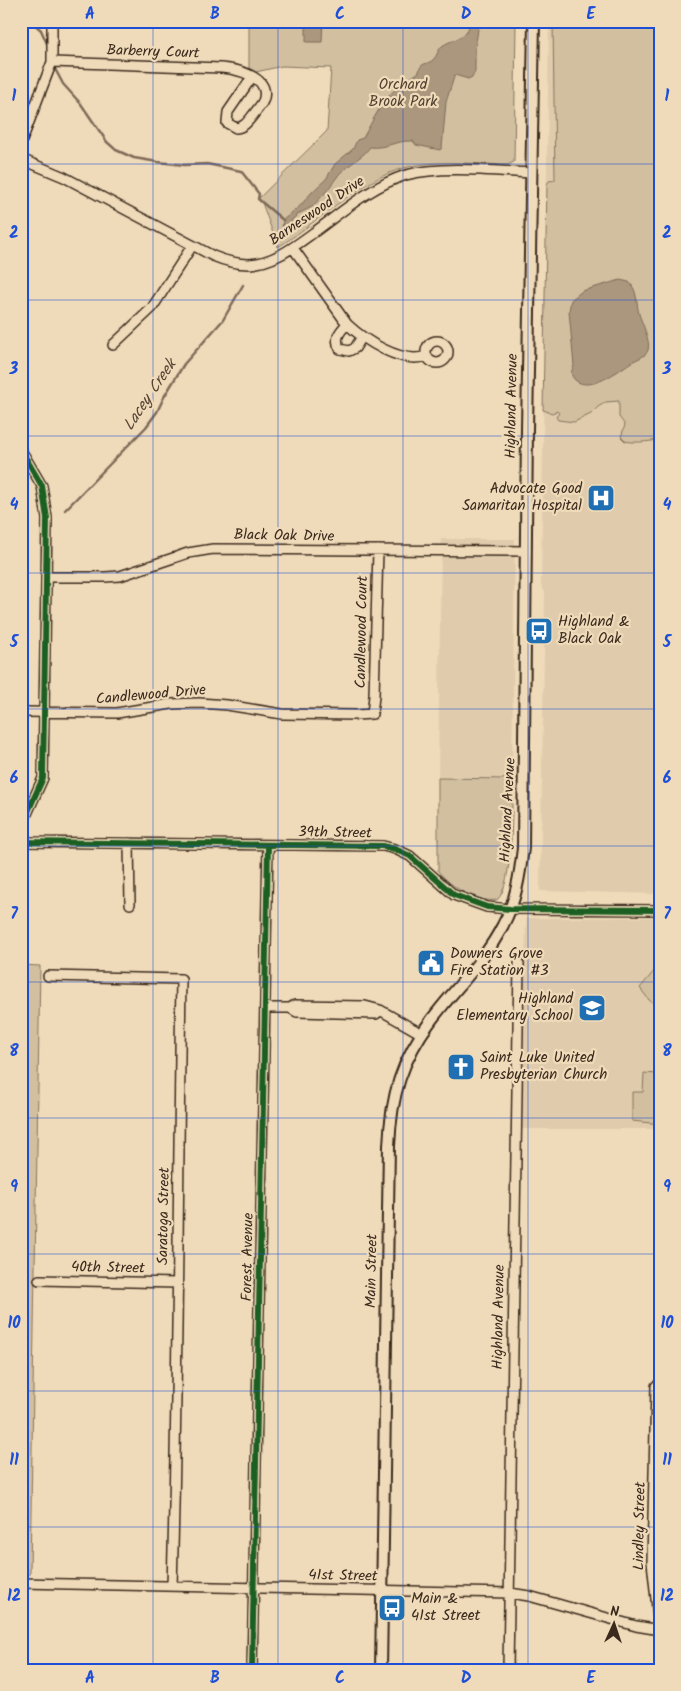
<svg xmlns="http://www.w3.org/2000/svg" width="681" height="1691" viewBox="0 0 681 1691" font-family="Kalam,sans-serif">
	<style>
		.built { fill: #e0ccac }
		.green { fill: #d1bfa0; stroke: #86745f }
		.water { fill: #aa977e; stroke: #7e6b58 }
		.lines { fill: none; stroke-linecap: round; stroke-linejoin: round }
		.stream { stroke: #7e6b58; stroke-width: 2.5 }
		.minor-casing { stroke: #3b2a1e; stroke-width: 12 }
		.major-casing { stroke: #3b2a1e; stroke-width: 14 }
		.minor { stroke: #efdbb9; stroke-width: 9 }
		.major { stroke: #efdbb9; stroke-width: 10 }
		.cycleway-casing { stroke: #efdbb9; stroke-width: 9 }
		.cycleway { stroke: #1b5e20; stroke-width: 6 }
		.grid { fill: none; stroke: #1d4ed8; stroke-width: 1; stroke-opacity: 0.55 }
		.labels { text-anchor: middle; dominant-baseline: central; stroke-width: 4.5; stroke-linejoin: round; paint-order: stroke }
		.street-label { font-size: 15px; fill: #3b2a1e; stroke: #efdbb9 }
		.park-label { font-size: 15px; fill: #524032; stroke: #efdbb9 }
		.poi-label { font-size: 15px; fill: #3b2a1e; stroke: #efdbb9; text-anchor: start }
		.water-label { font-size: 16px; font-style: italic; fill: #574536; stroke: #efdbb9 }
		.neatline { fill: none; stroke: #1d4ed8; stroke-width: 2 }
		.grid-label { font-size: 16px; text-anchor: middle; font-weight: bold; fill: #1d4ed8 }
	</style>
	<rect width="100%" height="100%" fill="#efdbb9"/>
	<filter id="ink" filterUnits="userSpaceOnUse"><feTurbulence type="fractalNoise" baseFrequency=".02" numOctaves="2"/><feDisplacementMap in="SourceGraphic" scale="10" xChannelSelector="R" yChannelSelector="G"/><feConvolveMatrix kernelMatrix="1 2 1 2 8 2 1 2 1" color-interpolation-filters="sRGB"/></filter>
	<g filter="url(#ink)">
		<path class="built" d="M549,21h111v873l-120,-3 5,-298 -4,-8z
			M441,539h74l-3,240 -74,-1z
			M660,917v212h-138l4,-211z"/>
		<path class="green" d="M249,21h267l-2,141 -7,3c-34,-1 -70,-6 -103,3 -44,12 -87,55 -126,79l-17,-47 -3,-1 69,-68 4,-63 -49,-2 -26,6 -7,-4z
			M553,21h107v375l-1,19 -4,2c-2,8 4,16 2,23 -8,2 -25,3 -32,1l-4,-4 4,-12 -6,-8v-16l-13,1 -8,5 -7,7 -17,8 -16,-2 -2,-3 3,-4 -2,-2 -5,2 -9,-3 4,-226 2,-3 6,-1z
			M438,778l74,1c0,24 2,106 -15,121 -23,3 -45,-13 -59,-29z
			M660,964v44l-11,-8 -9,-12z
			M21,965l19,1 -10,606 -2,4 -6,1z
			M644,1073l14,1 2,50 -28,-3v-29h11z"/>
		<path class="water" d="M306,21h17l-1,21h-16z
			M471,21l8,2 -4,26v23l-3,5 -4,2 -13,-4 -1,2 -8,25 -4,46 -2,2 -24,-5 -3,-4c-17,-1 -27,8 -43,6l-5,6 -25,20 -14,19 -14,15 -14,7 -6,6 -12,20 -4,-3 6,-9 1,-8 17,-14 12,-14 14,-13 9,-15 18,-15 4,-9 6,-2c10,-18 19,-38 36,-52 4,-3 7,-2 11,-5l2,-4 7,-5c1,-10 8,-7 14,-12 4,-4 5,-10 9,-14 7,-5 19,-7 24,-14 3,-3 3,-7 5,-11z
			M620,280l9,2c9,9 7,20 10,32 3,9 12,28 9,36 -2,7 -12,9 -18,13 -12,8 -40,30 -55,17 -5,-5 -4,-9 -1,-14l-5,-55 2,-11 11,-9z"/>
		<g class="lines">
			<path class="stream" d="M31,21l10,9 7,16
				M53,65l10,19 18,20 26,38 9,8 18,8 24,4 26,3 23,-1 34,7 18,23 -1,5 25,21
				M65,510l81,-83 11,-15 7,-15 20,-33 39,-44 20,-35"/>
			<defs>
				<path id="minor" d="M52,62l169,6c15,1 48,8 43,30 -1,6 -7,11 -10,16 -6,7 -9,13 -18,14l-9,-5 1,-11 24,-35
					M21,143l31,-81v-41
					M21,159l43,18 149,79c12,5 24,8 36,8 25,-1 46,-18 64,-31 29,-21 58,-47 93,-58 35,-10 88,-4 125,-2
					M293,248l54,76c17,16 55,41 79,32
					M347,324c-8,8 -13,15 -7,25l9,2 6,-3 7,-11
					M426 352a11 11 0 1 1 22 0a11 11 0 1 1-22 0Z
					M113,345l39,-37 40,-62
					M21,450l21,36 5,32 -4,260 -22,49
					M46,577h59l15,-1 68,-23 25,-4 313,2
					M21,712l96,1 54,-9 28,-1 28,2 55,9 75,1 15,-1 2,-18 4,-146
					M21,842l362,4 12,3 15,7 44,39 33,12 23,2 150,1
					M129,843l1,61
					M48,976l133,3c-3,202 -3,405 -9,607
					M265,1008h25l5,-3 70,1 15,4 42,24
					M290,1008l7,4 79,2 4,-3
					M39,1280l138,3
					M656,1386l-4,176 8,74
					M21,1583l489,10 19,3 107,30 24,4
					M252,1670l16,-825
					M508,1670l11,-706"/>
				<path id="major" d="M381,1670l8,-524c2,-50 12,-86 43,-127 24,-32 53,-58 71,-94 13,-24 17,-51 20,-77l4,-419 7,-408"/>
			</defs>
			<use href="#minor" class="minor-casing"/>
			<use href="#major" class="major-casing"/>
			<use href="#minor" class="minor"/>
			<use href="#major" class="major"/>
			<defs>
				<path id="cycleway" d="M21,450l21,36 5,32 -4,260 -22,49
					M21,842l362,4 12,3 15,7 44,39 33,12 23,2 150,1
					M252,1670l16,-825"/>
			</defs>
			<use href="#cycleway" class="cycleway-casing"/>
			<use href="#cycleway" class="cycleway"/>
		</g>
	</g>
	<path class="grid" d="M153,21v1649M278,21v1649M403,21v1649M528,21v1649M21,164h639M21,300h639M21,436h639M21,573h639M21,709h639M21,846h639M21,982h639M21,1118h639M21,1254h639M21,1391h639M21,1527h639"/>
	<defs>
		<symbol id="hospital-square" viewBox="-11 -11 22 22"><rect x="-9" y="-9" width="18" height="18" rx="4" fill="#1f6fb2" stroke="#efdbb9"/><path d="M-5-5h3v3.5h4V-5h3V5h-3V1.5h-4V5h-3Z" fill="#fff"/></symbol>
		<symbol id="bus-square" viewBox="-11 -11 22 22"><rect x="-9" y="-9" width="18" height="18" rx="4" fill="#1f6fb2" stroke="#efdbb9"/><path d="M-5-6H5V4H4V6H2V4H-2V6H-4V4H-5ZM-3.5-4V0h7V-4ZM-3.5 1.2v1.5H-2V1.2ZM2 1.2v1.5H3.5V1.2Z" fill="#fff"/></symbol>
		<symbol id="civic-square" viewBox="-11 -11 22 22"><rect x="-9" y="-9" width="18" height="18" rx="4" fill="#1f6fb2" stroke="#efdbb9"/><path d="M-.6-6.5H3V-4.5H.6V-3L4-1V1h2V6H-6V1h2V-1L-.6-3ZM-1.2 2.5V6h2.4V2.5Z" fill="#fff"/></symbol>
		<symbol id="school-square" viewBox="-11 -11 22 22"><rect x="-9" y="-9" width="18" height="18" rx="4" fill="#1f6fb2" stroke="#efdbb9"/><path d="M0-5L7-2L0 1L-7-2ZM-4 1L0 2.5L4 1V4Q0 6-4 4Z" fill="#fff"/></symbol>
		<symbol id="church-square" viewBox="-11 -11 22 22"><rect x="-9" y="-9" width="18" height="18" rx="4" fill="#1f6fb2" stroke="#efdbb9"/><path d="M-1.2-6h2.4v3.5h3.3v2.4h-3.3V6h-2.4V-.1h-3.3v-2.4h3.3Z" fill="#fff"/></symbol>
	</defs>
	<g fill-rule="evenodd">
		<use href="#hospital-square" x="585" y="482" width="32" height="32"/>
		<use href="#bus-square" x="523" y="615" width="32" height="32"/>
		<use href="#civic-square" x="415" y="947" width="32" height="32"/>
		<use href="#school-square" x="576" y="992" width="32" height="32"/>
		<use href="#church-square" x="445" y="1051" width="32" height="32"/>
		<use href="#bus-square" x="376" y="1592" width="32" height="32"/>
	</g>
	<g class="labels">
		<g class="street-label">
			<text transform="translate(153 52) rotate(2)">Barberry Court</text>
			<text transform="translate(317 211) rotate(-34)">Barneswood Drive</text>
			<text transform="translate(512 406) rotate(-89)">Highland Avenue</text>
			<text transform="translate(284 536) rotate(1)">Black Oak Drive</text>
			<text transform="translate(362 632) rotate(-89)">Candlewood Court</text>
			<text transform="translate(151 695) rotate(-5)">Candlewood Drive</text>
			<text transform="translate(508 810) rotate(-87)">Highland Avenue</text>
			<text transform="translate(335 833) rotate(1)">39th Street</text>
			<text transform="translate(164 1216) rotate(-89)">Saratoga Street</text>
			<text transform="translate(248 1257) rotate(-89)">Forest Avenue</text>
			<text transform="translate(108 1268) rotate(1)">40th Street</text>
			<text transform="translate(372 1271) rotate(-89)">Main Street</text>
			<text transform="translate(499 1317) rotate(-89)">Highland Avenue</text>
			<text transform="translate(640 1526) rotate(-89)">Lindley Street</text>
			<text transform="translate(343 1576) rotate(1)">41st Street</text>
		</g>
		<g class="park-label">
			<text x="403" y="85">Orchard<tspan x="403" dy="17">Brook Park</tspan></text>
		</g>
		<g class="poi-label">
			<text x="582" y="489" text-anchor="end">Advocate Good<tspan x="582" dy="17">Samaritan Hospital</tspan></text>
			<text x="558" y="622">Highland &amp;<tspan x="558" dy="17">Black Oak</tspan></text>
			<text x="450" y="954">Downers Grove<tspan x="450" dy="17">Fire Station #3</tspan></text>
			<text x="573" y="999" text-anchor="end">Highland<tspan x="573" dy="17">Elementary School</tspan></text>
			<text x="480" y="1058">Saint Luke United<tspan x="480" dy="17">Presbyterian Church</tspan></text>
			<text x="411" y="1599">Main &amp;<tspan x="411" dy="17">41st Street</tspan></text>
		</g>
		<g class="water-label">
			<text transform="translate(150 395) rotate(-56)">Lacey Creek</text>
		</g>
	</g>
	<rect width="681" height="1691" fill="none" stroke="#efdbb9" stroke-width="55"/>
	<g transform="translate(614 1624) rotate(3)" stroke="#efdbb9" stroke-width="4" paint-order="stroke">
	<path d="M0-4L9 19L0 12L-9 19Z" fill="#3b2a1e"/>
	<text y="-8" font-size="14" font-weight="bold" text-anchor="middle" fill="#3b2a1e">N</text>
	</g>
	<rect x="28" y="28" width="626" height="1636" class="neatline"/>
	<g class="grid-label">
		<text x="90" y="19">A</text>
		<text x="215" y="19">B</text>
		<text x="340" y="19">C</text>
		<text x="466" y="19">D</text>
		<text x="591" y="19">E</text>
		<text x="14" y="101">1</text>
		<text x="667" y="101">1</text>
		<text x="14" y="238">2</text>
		<text x="667" y="238">2</text>
		<text x="14" y="374">3</text>
		<text x="667" y="374">3</text>
		<text x="14" y="510">4</text>
		<text x="667" y="510">4</text>
		<text x="14" y="647">5</text>
		<text x="667" y="647">5</text>
		<text x="14" y="783">6</text>
		<text x="667" y="783">6</text>
		<text x="14" y="919">7</text>
		<text x="667" y="919">7</text>
		<text x="14" y="1056">8</text>
		<text x="667" y="1056">8</text>
		<text x="14" y="1192">9</text>
		<text x="667" y="1192">9</text>
		<text x="14" y="1328">10</text>
		<text x="667" y="1328">10</text>
		<text x="14" y="1465">11</text>
		<text x="667" y="1465">11</text>
		<text x="14" y="1601">12</text>
		<text x="667" y="1601">12</text>
		<text x="90" y="1683">A</text>
		<text x="215" y="1683">B</text>
		<text x="340" y="1683">C</text>
		<text x="466" y="1683">D</text>
		<text x="591" y="1683">E</text>
	</g>
</svg>
